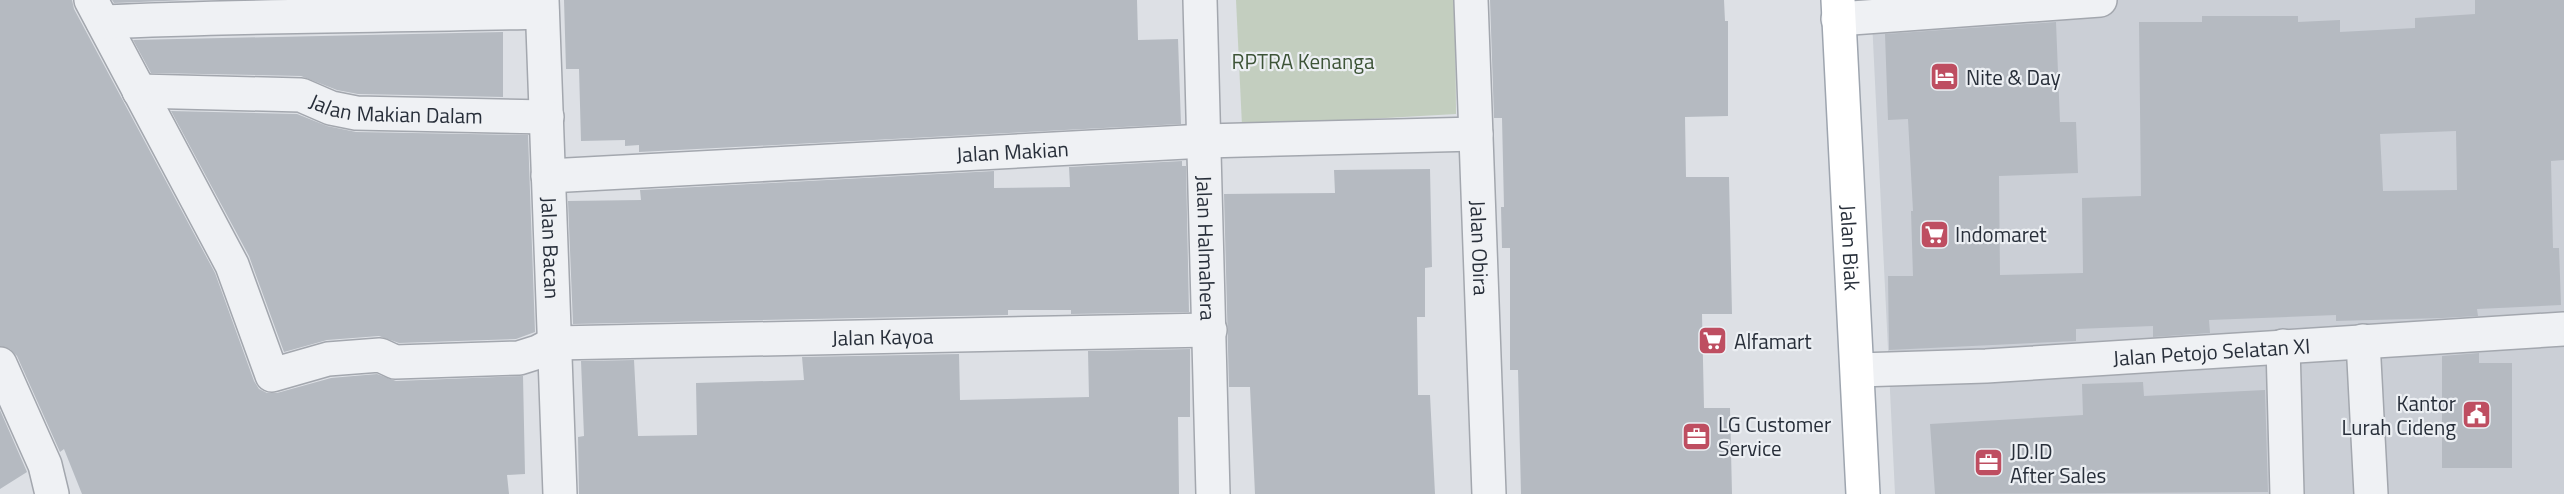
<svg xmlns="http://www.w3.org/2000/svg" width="2564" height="494" viewBox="0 0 2564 494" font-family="'Titillium Web',sans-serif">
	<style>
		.built { fill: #cbcfd6 }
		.green { fill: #c3cebf }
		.building { fill: #b5bac1; fill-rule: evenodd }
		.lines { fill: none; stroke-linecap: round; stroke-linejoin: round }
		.minor-casing { stroke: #a3a7ae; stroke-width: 36 }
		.major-casing { stroke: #9ea5af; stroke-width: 36 }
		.minor { stroke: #eff1f4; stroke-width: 33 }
		.major { stroke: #fff; stroke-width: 33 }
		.labels { text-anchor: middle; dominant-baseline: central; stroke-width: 4.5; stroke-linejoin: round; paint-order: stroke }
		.park-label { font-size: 21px; fill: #3d5437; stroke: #eceff3 }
		.poi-label { font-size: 21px; fill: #282f3a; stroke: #eceff3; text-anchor: start }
		.street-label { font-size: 21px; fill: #282f3a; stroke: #eceff3 }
	</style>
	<rect width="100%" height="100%" fill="#dde0e5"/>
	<path class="built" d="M1871,0h693v494h-669z"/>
	<path class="green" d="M1236,0h219l1,114 -214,12z"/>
	<path class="building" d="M0,0h72l2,9 141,264 39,108 5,8 8,4h10l54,-15 46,-4 19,7 127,-5 2,98 -18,1 2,19h-427l-18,-45 -4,3 -43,-96 -7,-7 -10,-3z
		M112,0h77l-75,3z
		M564,0h573l1,40 40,-1 3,85 -542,28v-7l-14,1v-6l-44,1 -2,-72h-13z
		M1490,0h234l1,21h3v95l-43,1 1,60h43l3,137h-30l2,94h26l2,86h-211l-3,-124h-8v-122h-8l-1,-41h3l-2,-89h-8z
		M2475,0h89v160l-13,1 2,87h6l2,57 -84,4 1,7 -36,2 -106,3v-6l-127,5 1,13 -57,4v-11l-77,3v12l-187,9 -1,-74h25l-2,-65h2l-5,-92 -20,1 -3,-86 171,-12 4,100h16l2,51 -79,3 1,99 83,-2 -1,-75 59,-2 -2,-174h63v-6h96v6l42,-2v12l75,-4v-10l60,-4zM2456,131l1,59 -74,1 -3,-57z
		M503,32v65l-145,-3 -21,-4 -36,-14 -150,-3 -18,-33z
		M171,111l126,3 30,12 29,6 172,3 7,197 -19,7 -117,4 -20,-7 -52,4 -43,12 -35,-96z
		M1182,161v5h4l3,146 -118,2v-4h-63v5l-435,9 -5,-123 73,-1 -1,-10 354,-19v17l76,-1 -1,-20z
		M1430,169l2,98 -7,1v49h-8l1,78h12l5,99h-180l-5,-107h-21l-5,-193 111,-1 -1,-23z
		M1190,349v68h-12l1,77h-600l-1,-57 6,-1 -3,-75 53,-1 4,76 59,-1 -1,-52 108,-3 -2,-23 157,-3 1,46 129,-3 -1,-46z
		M2479,353v10h33v105h-70v-112z
		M2143,382l1,14 121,-6 3,102 -333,2 -5,-70 153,-9 -1,-31z
		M0,410l27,62 -27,17z"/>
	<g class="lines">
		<defs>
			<g id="minor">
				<path id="s1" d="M91,0l141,265 40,110 56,-16 52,-4 15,7 124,-4 19,-6 17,-9 655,-13"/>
				<path id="s2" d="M542,0l18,494"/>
				<path id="s3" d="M1200,0l13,494"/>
				<path id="s4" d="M1471,0l18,494"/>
				<path d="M1838,19l262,-19"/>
				<path d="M103,22c146,-7 293,-6 439,-10"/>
				<path id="s5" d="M139,91l162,4 30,13 25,5 191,4"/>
				<path id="s6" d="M548,176l657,-35 271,-7"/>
				<path d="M2363,341l8,153"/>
				<path d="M2283,346l4,148"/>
				<path d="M0,364l45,101 7,29"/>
				<path id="s7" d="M1858,370l128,-4 578,-37"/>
			</g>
			<g id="major">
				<path id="s8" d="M1838,0l25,494"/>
			</g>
		</defs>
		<use href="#minor" class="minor-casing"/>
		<use href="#major" class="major-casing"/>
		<use href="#minor" class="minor"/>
		<use href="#major" class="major"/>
	</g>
	<defs>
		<symbol id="hotel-square" viewBox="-11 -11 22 22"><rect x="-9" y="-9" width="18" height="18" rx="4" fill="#be4e61" stroke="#eceff3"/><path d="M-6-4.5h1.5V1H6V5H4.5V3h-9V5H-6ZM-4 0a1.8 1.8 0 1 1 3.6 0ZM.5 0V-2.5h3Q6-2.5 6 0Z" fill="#fff"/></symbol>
		<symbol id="supermarket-square" viewBox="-11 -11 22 22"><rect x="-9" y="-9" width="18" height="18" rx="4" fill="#be4e61" stroke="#eceff3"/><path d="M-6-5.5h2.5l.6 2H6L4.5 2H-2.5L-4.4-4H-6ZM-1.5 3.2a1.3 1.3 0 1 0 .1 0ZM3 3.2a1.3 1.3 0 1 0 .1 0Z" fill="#fff"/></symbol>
		<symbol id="civic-square" viewBox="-11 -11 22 22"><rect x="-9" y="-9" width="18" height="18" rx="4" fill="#be4e61" stroke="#eceff3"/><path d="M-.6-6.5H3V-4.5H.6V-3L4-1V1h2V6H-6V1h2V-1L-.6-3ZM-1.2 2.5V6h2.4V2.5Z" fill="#fff"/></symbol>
		<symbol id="office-square" viewBox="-11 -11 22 22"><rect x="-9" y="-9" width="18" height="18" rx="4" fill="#be4e61" stroke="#eceff3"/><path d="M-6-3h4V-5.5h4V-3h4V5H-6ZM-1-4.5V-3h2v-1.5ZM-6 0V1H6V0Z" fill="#fff"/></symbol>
	</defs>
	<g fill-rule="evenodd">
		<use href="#hotel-square" x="1928" y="60" width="33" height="33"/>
		<use href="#supermarket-square" x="1918" y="218" width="33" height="33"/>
		<use href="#supermarket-square" x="1696" y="324" width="33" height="33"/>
		<use href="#civic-square" x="2460" y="398" width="33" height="33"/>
		<use href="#office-square" x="1680" y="420" width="33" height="33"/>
		<use href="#office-square" x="1972" y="446" width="33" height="33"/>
	</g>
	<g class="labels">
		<g class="park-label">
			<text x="1303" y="61">RPTRA Kenanga</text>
		</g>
		<g class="poi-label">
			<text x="1966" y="77">Nite &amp; Day</text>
			<text x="1955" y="234">Indomaret</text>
			<text x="1734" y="341">Alfamart</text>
			<text x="2456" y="403" text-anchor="end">Kantor<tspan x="2456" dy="24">Lurah Cideng</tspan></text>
			<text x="1718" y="424">LG Customer<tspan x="1718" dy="24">Service</tspan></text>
			<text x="2010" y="451">JD.ID<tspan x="2010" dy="24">After Sales</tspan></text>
		</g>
		<g class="street-label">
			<text stroke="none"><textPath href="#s5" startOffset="260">Jalan Makian Dalam</textPath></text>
			<text stroke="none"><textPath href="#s6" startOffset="465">Jalan Makian</textPath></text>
			<text stroke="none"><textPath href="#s2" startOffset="248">Jalan Bacan</textPath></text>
			<text stroke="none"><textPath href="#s3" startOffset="248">Jalan Halmahera</textPath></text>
			<text stroke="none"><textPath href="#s4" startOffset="248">Jalan Obira</textPath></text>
			<text stroke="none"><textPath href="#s8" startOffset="248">Jalan Biak</textPath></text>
			<text stroke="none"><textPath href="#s1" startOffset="1035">Jalan Kayoa</textPath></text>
			<text stroke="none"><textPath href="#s7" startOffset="354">Jalan Petojo Selatan XI</textPath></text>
		</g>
	</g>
</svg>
